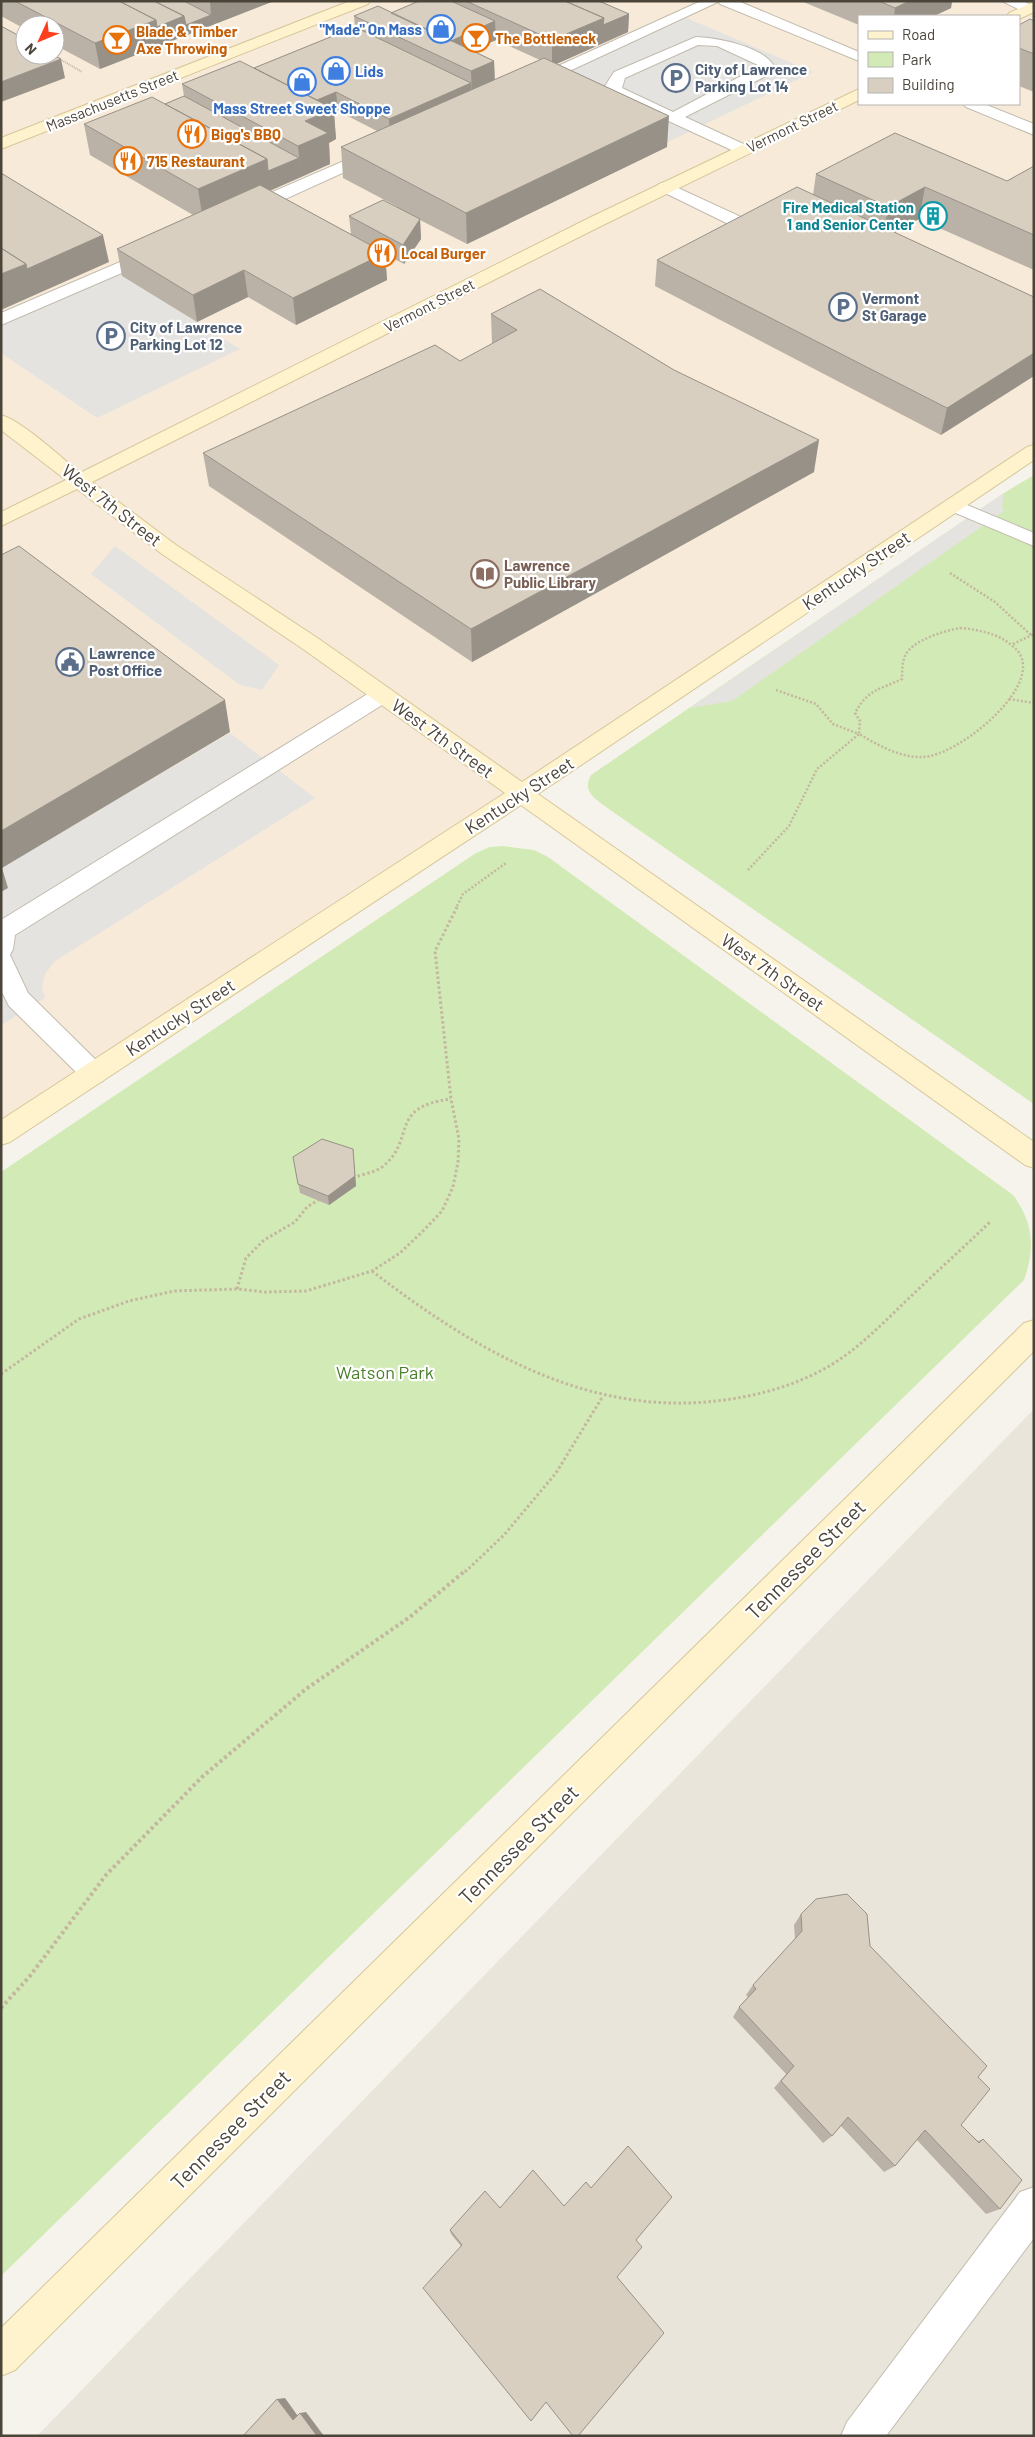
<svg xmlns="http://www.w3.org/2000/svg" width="1035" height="2437" viewBox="0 0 1035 2437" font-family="Barlow,sans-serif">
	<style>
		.residential { fill: #eae5da }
		.commercial { fill: #f7ead8; fill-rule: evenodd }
		.green { fill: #d2eab5 }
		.parking { fill: #e5e3e0 }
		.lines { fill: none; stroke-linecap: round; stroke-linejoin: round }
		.lane-casing { stroke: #c2bbae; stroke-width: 2 }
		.street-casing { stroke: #c2bbae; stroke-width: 2 }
		.secondary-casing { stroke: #d6c79b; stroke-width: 2 }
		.path-far3 { stroke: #c4b79f; stroke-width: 2; stroke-dasharray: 1 1; stroke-linecap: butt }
		.path-far2 { stroke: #c4b79f; stroke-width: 2.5; stroke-dasharray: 2 2; stroke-linecap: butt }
		.path-far1 { stroke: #c4b79f; stroke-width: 3; stroke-dasharray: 2.5 2.5; stroke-linecap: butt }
		.path { stroke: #c4b79f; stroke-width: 4; stroke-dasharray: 3 3; stroke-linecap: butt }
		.lane { fill: #fff; fill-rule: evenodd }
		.street { fill: #fff; fill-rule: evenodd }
		.secondary { fill: #fff3cd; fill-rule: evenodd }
		.wall { fill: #bab2a6; fill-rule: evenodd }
		.shaded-wall { fill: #979187 }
		.building { fill: #d8cfc1; stroke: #979187 }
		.labels { text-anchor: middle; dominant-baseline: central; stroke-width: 4.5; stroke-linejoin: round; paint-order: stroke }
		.far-shop-label { font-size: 15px; font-weight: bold; fill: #366cbe; stroke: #fff; text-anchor: end }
		.far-food-label { font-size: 15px; font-weight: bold; fill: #c56008; stroke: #fff; text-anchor: start }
		.far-service-label { font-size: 15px; font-weight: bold; fill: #4e5e75; stroke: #fff; text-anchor: start }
		.far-street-label { font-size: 15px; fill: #4b4439; stroke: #fff }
		.far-culture-label { font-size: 15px; font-weight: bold; fill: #0d838f; stroke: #fff; text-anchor: end }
		.far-education-label { font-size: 15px; font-weight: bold; fill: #785e54; stroke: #fff; text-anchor: start }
		.street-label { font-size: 18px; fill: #4b4439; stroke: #fff }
		.park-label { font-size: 18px; fill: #4a7f2a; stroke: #fff }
		.near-street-label { font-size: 21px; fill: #4b4439; stroke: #fff }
	</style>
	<rect width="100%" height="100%" fill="#f6f3ec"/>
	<path class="residential" d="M1034,1409v1027h-997z"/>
	<path class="commercial" d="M1,1h1033v450l-1033,683zM859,16h160v88h-160zM25,25h30v30h-30z"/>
	<path class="green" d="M1034,475v629l-428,-297c-12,-9 -24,-16 -15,-32l413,-282z
		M503,846l31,4 14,7 465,338c21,28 22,54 11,85l-1023,996v-1104l475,-319 14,-6z"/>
	<path class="parking" d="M687,18l126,54 -149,72 -126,-60z
		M116,272l124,77 -143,69 -96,-65v-30z
		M1004,493l-2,13 2,5 -272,190 -42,7z
		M115,546l164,119 -17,25 -22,-5 -149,-111z
		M230,733l85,65 -260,163 -10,13 -3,14 3,10 -44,27v-133l7,-4 -7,-20z"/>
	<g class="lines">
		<defs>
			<path id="lane" d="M701,1h19l-185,86 -5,2 -8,-5 3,-3z
				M1002,1h20l12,5v6h-10z
				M696,37c22,1 66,9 78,29l-4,8 -85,43 65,30 2,3 -2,3h-12l-128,-59 -5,-8 9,-14zM698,45l19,1 43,20 -87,46 -51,-24 3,-10z
				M376,147l6,2 2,3 -2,3 -132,60h-12l-2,-4 2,-4z
				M665,182l100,46 2,4 -2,4h-12l-94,-46 -2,-3 2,-3z
				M155,247l6,1 2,4 -2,4 -160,69v-12z
				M953,499l81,34v13l-88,-37 -3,-4 3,-4z
				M382,688l8,2 3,5 -3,5 -375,235 -2,14 -3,6 18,38 75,74 4,7 -4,7 -9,3 -9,-3 -76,-75 -8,-16v-70l373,-230z
				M1034,2187v51l-148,198h-45l6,-14 173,-230z"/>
			<path id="street" d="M718,1h20l121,51v9l-139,-57z
				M963,104h21l50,20v11l-68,-28z"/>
			<path id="secondary" d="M350,1h20l-2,3 -367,145v-11z
				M1034,2v10l-15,7v-3h-12l2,-3z
				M859,89v11l-258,126 -509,256 84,63 143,94 203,143 505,-335 7,-2v15l-496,334 496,348v26l-9,-3 -504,-360 -511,337 -9,3v-25l504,-327 -202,-144 -141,-95 -85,-65 -76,37v-14l65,-32 -65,-50v-15c21,6 61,43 79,58l509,-255z
				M1034,1320v31l-1019,1019 -14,6v-48l1023,-1005z"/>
		</defs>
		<use href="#lane" class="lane-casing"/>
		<use href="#street" class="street-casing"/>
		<use href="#secondary" class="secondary-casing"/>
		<path class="path-far3" d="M53,55l29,17"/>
		<path class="path-far2" d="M950,573l45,29 37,34
			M960,628c14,1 28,4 41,10 8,5 18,11 21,21 11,36 -66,97 -99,98 -23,1 -45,-12 -64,-23l1,-13 -5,-8c13,-24 24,-23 47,-34 0,-8 0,-16 3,-23 7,-16 39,-25 55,-28z
			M1013,644l21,-10
			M776,690l40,14 17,20 26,10
			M1009,699l25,4
			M748,870l41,-44 28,-57 42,-35
			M457,906l6,-12 43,-31"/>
		<path class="path-far1" d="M353,1178c9,-4 21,-5 29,-11 35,-27 5,-60 69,-68
			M372,1271c105,81 222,150 359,128 34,-5 70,-16 100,-34 28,-17 51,-41 75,-64 28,-27 57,-53 85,-80
			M237,1289l9,-31 18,-18 31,-18 12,-15 13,-8
			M1,1374l78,-55 50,-18 45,-10 63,-2 28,3 41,-1 66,-20 28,-18 25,-24 17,-18 11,-24 5,-25 1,-23 -8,-40 -16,-148 23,-46
			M465,1572l39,-37 52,-62 47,-77"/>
		<path class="path" d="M1,2008l29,-32 76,-101 96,-98 104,-88 104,-72 56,-47"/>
		<use href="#lane" class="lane"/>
		<use href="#street" class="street"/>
		<use href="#secondary" class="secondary"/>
	</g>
	<path class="wall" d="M1,1h153l2,1 3,-1h115l-174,68 -45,-24v-20h-30v4l-24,-13z
		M419,1h180l30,13 -1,18 -72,32 111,83 -200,97 -47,-24 1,19 -17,25 -19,-10 2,26 -91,45 -48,-28 -51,25 -75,-46 -5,-27 76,-34 -103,-60 -6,-31 81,-20 19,-8 -2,-12 72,-16 101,-41 -1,-11 37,-3zM496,40l44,20 -45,20 -1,-19 -22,-11zM338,111l39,20 -36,16 2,31 55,29 -49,9 2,18 -81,-43 60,-27 -1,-21 7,-4 -2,-26z
		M801,1h151l-1,7 -17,8h-75v9z
		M1034,21v71l-15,-6v-61z
		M1034,166v104l-115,-51 -25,13 140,65 -93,138 -286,-149 2,-26 156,-65 3,-21 191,7z
		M491,314l323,158 -342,190 -263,-176 -6,-33 257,-92 32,-17z
		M353,1149l3,37 -27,19 -29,-12 -7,-36z
		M801,1914l69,32 108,131 -17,48 17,16 5,-2 17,70 -14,5 -69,-74 -22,26 -11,6 -43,-46 -9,10 -9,7 -49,-55 12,-14 -53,-57 6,-10 9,-10 -2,-2 7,-10 42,-46 -1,-14z
		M591,2188l81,9 -211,49 -10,-12 -1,-4 50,-22 64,-2z"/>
	<path class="shaded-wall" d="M210,1h64l-174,68 -5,-26 61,-23 28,-4 27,-1z
		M909,1h43l-1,7 -17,8h-40l1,-8z
		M629,14l-1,18 -76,34v-26l52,-22z
		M495,21l1,19 -47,21 -10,-15z
		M61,59l4,19 -64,24v-20z
		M494,61l1,30 -105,47 -1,-19 82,-36 1,18 -1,-30z
		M336,92l2,19 -4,2 2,26 -7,4 1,21 -29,13 -3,-31 7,-25v-16z
		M669,116l-2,31 -200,97 -1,-31z
		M299,158l2,19 -98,43 -5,-31 69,-30z
		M925,187l-6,32 -36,20 5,-32z
		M420,219l1,20 -17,25 -1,-19z
		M103,235l6,27 -108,48v-36l25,-10z
		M385,253l2,27 -91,45 -3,-27z
		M244,270l4,27 -51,25 -4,-27z
		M1034,353v23l-93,59 6,-27z
		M819,440l-5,32 -342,190 -1,-33z
		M225,700l5,32 -228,136 6,20 -7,4v-61z
		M353,1149l3,37 -27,19 -1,-9z
		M285,2398l15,21 -7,1 -16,-21z
		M306,2412l18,24h-7l-17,-23z"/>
	<path class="building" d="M15,1h104l37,19 -61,23z
		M119,1h35l30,15 -27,11 -1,-7z
		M159,1h25l27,14 -25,10 -2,-9 -28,-14z
		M419,1h32l44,20 -44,20 -60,-28z
		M466,1h99l39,17 -52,22z
		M565,1h34l30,13 -26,11 1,-7z
		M879,1h30l-14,7z
		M378,6l116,55 -23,10 -117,-55z
		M1030,19l4,2v33l-15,-6v-23z
		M1,26l24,13v16h29l7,4 -60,23z
		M355,27l116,56 -82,36 -53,-27 -19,8 -63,-32z
		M544,58l125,58 -203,97 -125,-66z
		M240,61l94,48 -29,12 23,12 -30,13 -116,-62z
		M184,96l115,62 -31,13 -1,-12 -102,-55z
		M152,97l115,62 -69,30 -114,-65z
		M895,133l112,48 27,-15v69l-109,-48 -37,20 -72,-33z
		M1,173l102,62 -76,34 -1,-5 -25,-16z
		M260,185l125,68 -92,45 -49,-28 -51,25 -76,-46z
		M797,187l237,110v56l-87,55 -290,-148z
		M383,200l37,19 -17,26 -54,-29z
		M1,248l25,16 -25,10z
		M540,289l134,81 145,70 -348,189 -268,-176 232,-108 25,16 57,-31 -26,-16z
		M19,546l206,154 -224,131v-276z
		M322,1139l31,10 2,27 -27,20 -30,-12 -5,-27z
		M847,1894l20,20 3,32 117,120 -9,11 12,12 -29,36 18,18 4,-4 39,41 -22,29 -75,-79 -30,36 -47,-49 -16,19 -51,-55 13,-15 -55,-59 17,-18 -3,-4 49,-54 -1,-17 15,-15z
		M628,2146l44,51 -36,43 6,7 -25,30 47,56 -86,103h-5l-27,-34 -15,19 -108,-133 39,-43 -12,-15 35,-39 15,17 33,-38 31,36 22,-24 5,6z
		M277,2399l16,21 7,-7 17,23h-74z"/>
	<defs>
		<symbol id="shop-ring" viewBox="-11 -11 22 22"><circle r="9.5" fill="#fff" stroke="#3f7fe0" stroke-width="1.5"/><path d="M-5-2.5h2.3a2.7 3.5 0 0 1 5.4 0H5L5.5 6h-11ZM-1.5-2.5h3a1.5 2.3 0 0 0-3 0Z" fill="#3f7fe0"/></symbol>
		<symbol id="bar-ring" viewBox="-11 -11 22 22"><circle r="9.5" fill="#fff" stroke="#e8710a" stroke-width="1.5"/><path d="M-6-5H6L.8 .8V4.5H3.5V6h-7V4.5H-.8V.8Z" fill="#e8710a"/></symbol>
		<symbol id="parking-ring" viewBox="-11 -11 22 22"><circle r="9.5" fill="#fff" stroke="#5c6f8a" stroke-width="1.5"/><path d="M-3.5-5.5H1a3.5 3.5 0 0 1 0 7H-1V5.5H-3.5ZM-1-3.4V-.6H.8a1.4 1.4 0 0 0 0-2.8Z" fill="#5c6f8a"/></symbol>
		<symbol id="restaurant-ring" viewBox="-11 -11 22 22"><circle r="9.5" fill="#fff" stroke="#e8710a" stroke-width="1.5"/><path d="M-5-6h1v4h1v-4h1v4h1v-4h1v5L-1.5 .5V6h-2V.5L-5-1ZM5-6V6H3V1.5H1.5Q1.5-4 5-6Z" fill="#e8710a"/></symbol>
		<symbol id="building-ring" viewBox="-11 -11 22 22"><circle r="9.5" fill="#fff" stroke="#0f9aa8" stroke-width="1.5"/><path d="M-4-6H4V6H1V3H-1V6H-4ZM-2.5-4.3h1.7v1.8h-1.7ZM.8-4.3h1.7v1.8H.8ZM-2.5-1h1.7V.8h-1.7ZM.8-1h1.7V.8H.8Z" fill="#0f9aa8"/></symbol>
		<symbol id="library-ring" viewBox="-11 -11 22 22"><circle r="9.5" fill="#fff" stroke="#8d6e63" stroke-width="1.5"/><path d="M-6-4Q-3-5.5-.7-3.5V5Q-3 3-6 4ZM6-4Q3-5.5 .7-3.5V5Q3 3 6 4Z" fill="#8d6e63"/></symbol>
		<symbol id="civic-ring" viewBox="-11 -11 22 22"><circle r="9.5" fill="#fff" stroke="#5c6f8a" stroke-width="1.5"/><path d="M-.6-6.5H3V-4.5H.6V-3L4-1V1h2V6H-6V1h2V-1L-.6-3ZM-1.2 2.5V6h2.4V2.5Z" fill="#5c6f8a"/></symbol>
	</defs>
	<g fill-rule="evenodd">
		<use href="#shop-ring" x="425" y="13" width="32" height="32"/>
		<use href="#bar-ring" x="460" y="22" width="32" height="32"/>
		<use href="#bar-ring" x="101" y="24" width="32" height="32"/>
		<use href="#shop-ring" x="320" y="55" width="32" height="32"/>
		<use href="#parking-ring" x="660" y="62" width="32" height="32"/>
		<use href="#shop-ring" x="286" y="66" width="32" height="32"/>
		<use href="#restaurant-ring" x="176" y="118" width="32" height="32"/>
		<use href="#restaurant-ring" x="112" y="145" width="32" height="32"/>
		<use href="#building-ring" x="917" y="200" width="32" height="32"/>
		<use href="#restaurant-ring" x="366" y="237" width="32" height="32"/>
		<use href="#parking-ring" x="827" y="291" width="32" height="32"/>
		<use href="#parking-ring" x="95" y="320" width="32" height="32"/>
		<use href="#library-ring" x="469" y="558" width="32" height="32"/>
		<use href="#civic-ring" x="54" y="646" width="32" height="32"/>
	</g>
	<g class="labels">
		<g class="far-shop-label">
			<text x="422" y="29">"Made" On Mass</text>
			<text x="355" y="71" text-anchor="start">Lids</text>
			<text x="302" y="108" text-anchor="middle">Mass Street Sweet Shoppe</text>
		</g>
		<g class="far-food-label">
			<text x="136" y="31">Blade &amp; Timber<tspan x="136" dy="17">Axe Throwing</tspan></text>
			<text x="495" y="38">The Bottleneck</text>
			<text x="211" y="134">Bigg's BBQ</text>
			<text x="147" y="161">715 Restaurant</text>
			<text x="401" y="253">Local Burger</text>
		</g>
		<g class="far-service-label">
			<text x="695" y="69">City of Lawrence<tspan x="695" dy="17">Parking Lot 14</tspan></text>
			<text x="862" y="298">Vermont<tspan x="862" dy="17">St Garage</tspan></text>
			<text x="130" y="327">City of Lawrence<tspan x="130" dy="17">Parking Lot 12</tspan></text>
			<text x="89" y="653">Lawrence<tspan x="89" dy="17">Post Office</tspan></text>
		</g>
		<g class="far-street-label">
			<text transform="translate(112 100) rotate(-22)">Massachusetts Street</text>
			<text transform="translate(792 126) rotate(-26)">Vermont Street</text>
			<text transform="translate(429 305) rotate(-27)">Vermont Street</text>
		</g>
		<g class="far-culture-label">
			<text x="914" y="207">Fire Medical Station<tspan x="914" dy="17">1 and Senior Center</tspan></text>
		</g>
		<g class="far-education-label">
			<text x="504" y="565">Lawrence<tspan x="504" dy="17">Public Library</tspan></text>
		</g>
		<g class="street-label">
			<text transform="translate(112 505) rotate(38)">West 7th Street</text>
			<text transform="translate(856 570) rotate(-34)">Kentucky Street</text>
			<text transform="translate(443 738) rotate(36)">West 7th Street</text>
			<text transform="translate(519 795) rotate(-33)">Kentucky Street</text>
			<text transform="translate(773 972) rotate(35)">West 7th Street</text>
			<text transform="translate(180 1017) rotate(-33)">Kentucky Street</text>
		</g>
		<g class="park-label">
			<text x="385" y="1372">Watson Park</text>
		</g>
		<g class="near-street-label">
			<text transform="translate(805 1559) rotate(-45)">Tennessee Street</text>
			<text transform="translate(518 1844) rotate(-45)">Tennessee Street</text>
			<text transform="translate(230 2129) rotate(-45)">Tennessee Street</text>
		</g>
	</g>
	<rect width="1035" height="2437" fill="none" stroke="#4b4439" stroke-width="5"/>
	<rect x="858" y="15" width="162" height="90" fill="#ffffff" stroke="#b7b4b0"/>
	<rect x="868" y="31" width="25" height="8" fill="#fff3cd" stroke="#b7b4b0"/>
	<text x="902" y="40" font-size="15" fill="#4b4439">Road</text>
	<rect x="868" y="52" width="25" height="15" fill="#d2eab5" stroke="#b7b4b0"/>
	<text x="902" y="65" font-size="15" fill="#4b4439">Park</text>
	<rect x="868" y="78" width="25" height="15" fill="#d8cfc1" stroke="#b7b4b0"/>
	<text x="902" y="90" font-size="15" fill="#4b4439">Building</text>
	<g transform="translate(40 40) rotate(226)"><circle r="24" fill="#ffffff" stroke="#b7b4b0"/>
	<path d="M0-4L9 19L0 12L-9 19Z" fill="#fc3f1d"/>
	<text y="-8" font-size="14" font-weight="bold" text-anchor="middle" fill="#4b4439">N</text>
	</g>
</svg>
